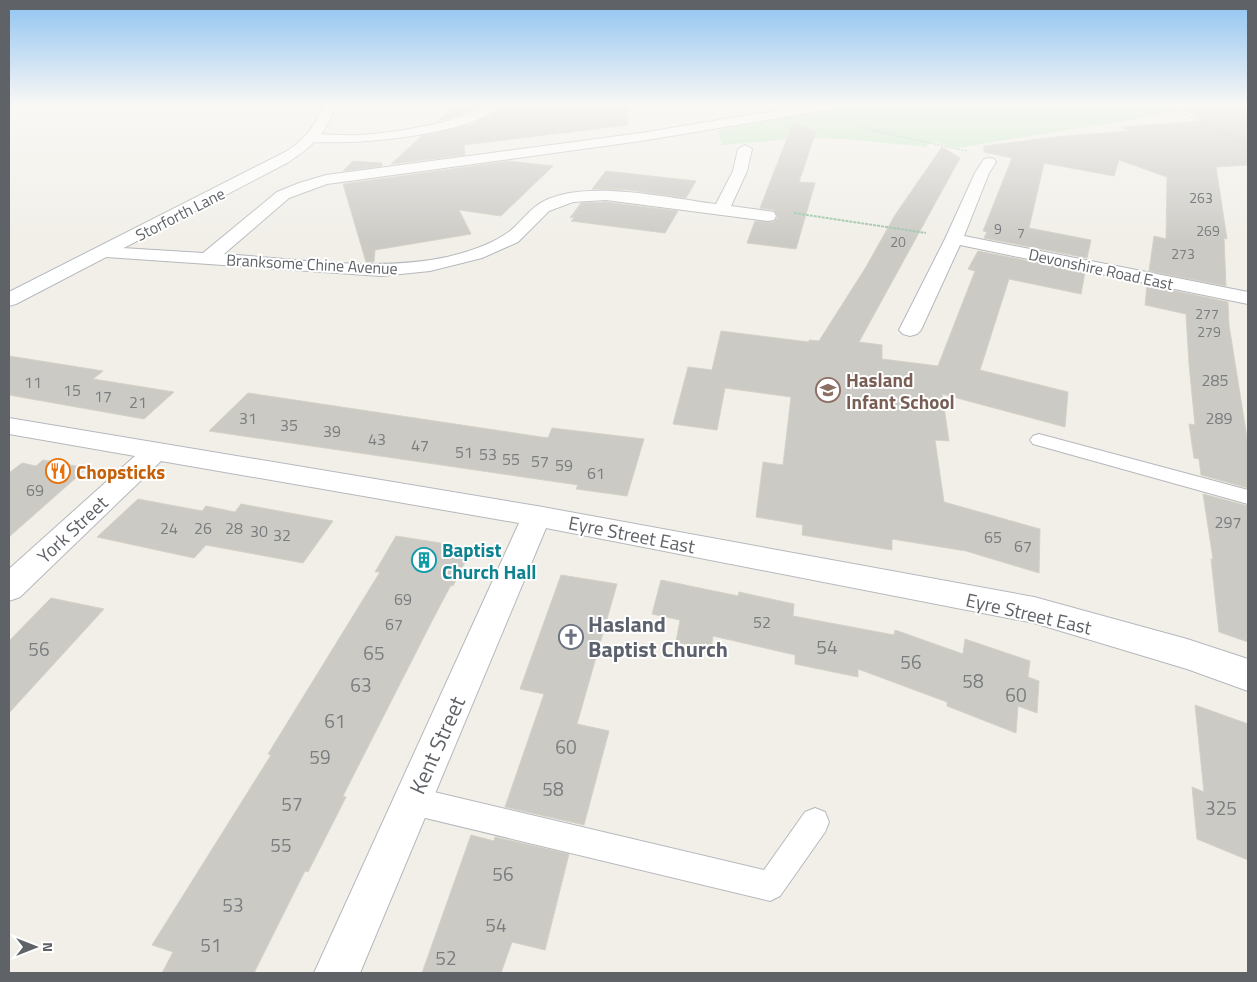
<svg xmlns="http://www.w3.org/2000/svg" width="1257" height="982" viewBox="0 0 1257 982" font-family="'Titillium Web',sans-serif">
	<style>
		.green { fill: #c5e8c5 }
		.building { fill: #cccac5; stroke: #d6d1c6 }
		.lines { fill: none; stroke-linecap: round; stroke-linejoin: round }
		.lane-casing { stroke: #b5b8bc; stroke-width: 2 }
		.street-casing { stroke: #b5b8bc; stroke-width: 2 }
		.secondary-casing { stroke: #b6babf; stroke-width: 2 }
		.path-far1 { stroke: #9cc7a9; stroke-width: 1; stroke-dasharray: 2.5 1; stroke-linecap: butt }
		.path { stroke: #9cc7a9; stroke-width: 2; stroke-dasharray: 3 1; stroke-linecap: butt }
		.lane { fill: #fff; fill-rule: evenodd }
		.street { fill: #fff; fill-rule: evenodd }
		.secondary { fill: #fff; fill-rule: evenodd }
		.labels { text-anchor: middle; dominant-baseline: central; stroke-width: 4; stroke-linejoin: round; paint-order: stroke }
		.far-number-label { font-size: 14px; fill: #7a7d7f }
		.far-street-label { font-size: 16px; fill: #5f6368; stroke: #fff }
		.number-label { font-size: 16px; fill: #7a7d7f }
		.education-label { font-size: 19px; font-weight: bold; fill: #785e54; stroke: #fff; text-anchor: start }
		.food-label { font-size: 19px; font-weight: bold; fill: #c56008; stroke: #fff; text-anchor: start }
		.street-label { font-size: 19px; fill: #5f6368; stroke: #fff }
		.culture-label { font-size: 19px; font-weight: bold; fill: #0d838f; stroke: #fff; text-anchor: start }
		.near-number-label { font-size: 19px; fill: #7a7d7f }
		.near-worship-label { font-size: 22px; font-weight: bold; fill: #5b616d; stroke: #fff; text-anchor: start }
		.near-street-label { font-size: 22px; fill: #5f6368; stroke: #fff }
	</style>
	<rect width="100%" height="100%" fill="#f1efe8"/>
	<path class="green" d="M850,105h312l17,7 -222,36 -23,-6 -7,3 -1,2 -79,-8 -44,-1 -81,7 -4,-15z"/>
	<path class="building" d="M456,105h26l-22,10 -22,6z
		M502,105h125l1,20 -164,20 1,10 -74,9 31,-28 48,-11 19,-9z
		M1180,105h56l12,9v51l-32,2 11,72 -3,-1 2,48 -77,-15 5,-35 12,3 1,-62 -48,-17 -5,16 -70,-13 -15,65 62,12 -4,18 -103,-20 3,-6 -4,-1 29,-73 -28,-6v-6l70,-9 75,-6 -8,-4 80,-6z
		M793,123l23,8 -17,51 16,1 -19,66 -49,-6 8,-22 19,1 4,-5 -4,-7 -14,-2z
		M942,147l18,11 -101,184 23,3v14l56,7 37,-95 -7,-2 10,-18 107,21 -4,22 -72,-15 -29,91 88,22 -3,35 -123,-33 7,47 -14,-1 9,62 96,27 -1,44 -73,-22 -74,-12v11l-90,-15 1,-10 -47,-8 7,-55 20,3 8,-68 -66,-9 -8,42 -44,-6 15,-57 24,3 9,-39 88,11v-2l10,1 47,-74 29,-52z
		M353,161l29,2v3l-39,5z
		M509,161l44,5 -52,50 -42,-6 12,24 -96,16 -1,12h-8l-23,-78z
		M606,171l90,10 -10,17 -57,-8 -37,-1z
		M606,202l72,9 -13,22 -94,-12 4,-4 -5,1 11,-15z
		M1147,285l81,17 1,23 19,119v44l-47,-13 -2,-16 -5,-1 -5,-34 6,1 -6,-61 -3,-50 -41,-9z
		M9,356l94,15 -10,8 81,13 -30,27 -135,-24z
		M248,393l300,45 4,-10 92,11 -17,57 -51,-7 2,-4 -369,-54z
		M43,460l44,8 -78,69v-64l13,-10 14,3z
		M1203,494l45,12v136l-29,-10 -8,-73h2z
		M138,499l64,12 4,-5 29,6 6,-8 92,17 -30,42 -97,-18 -12,13 -97,-21z
		M396,536l76,12 -19,38 -2,-1 -18,34 -90,177 3,1 -38,75 -3,-1 -51,102h-92l11,-21 -21,-7 119,-190 -3,-1 112,-182h-5z
		M561,575l56,9 -40,140 32,7 -25,94 -79,-18 39,-113 -24,-5z
		M661,580l77,16 1,-4 55,12 -1,12 101,19 1,-5 68,24 2,-15 65,22 -2,16 11,4 -2,32 -19,-7 -2,27 -69,-27v-4l-89,-33v8l-63,-13v-9l-82,-19 -2,14 -35,-8 4,-22 -28,-6z
		M51,598l53,11 -95,104v-72z
		M1195,705l53,19v136l-51,-21 -5,-52 12,5z
		M471,835l23,6 1,-4 74,17 -24,96 -33,-8 -11,31h-79z"/>
	<g class="lines">
		<defs>
			<path id="lane" d="M1039,434l209,56v14l-215,-60 -3,-4 3,-4z
				M413,787l351,83 41,-58 10,-4 10,4 4,10 -4,10 -45,64 -10,5 -357,-86 -10,-4 -4,-10 4,-10z"/>
			<path id="street" d="M486,105h14c-22,28 -136,39 -171,37 -7,0 -17,2 -22,-4l7,-4c15,0 31,2 46,1 32,-2 101,-12 126,-30z
				M810,105h28l-6,4 -191,32 -314,43 -38,14 -65,56c71,5 154,18 223,3 21,-5 46,-13 63,-26 12,-10 20,-23 34,-30 43,-22 125,-3 172,3l17,-33 5,-22 7,-4 7,4 -5,22 -16,35 43,6 2,4 -2,4 -6,1 -162,-21 -33,2 -24,9 -31,31 -36,16 -52,13 -49,5 -275,-19 -6,-1 -3,-4 3,-4 6,-1 97,6 74,-61 22,-9 27,-8 315,-42z
				M1239,105h9v6z
				M989,158l5,1 2,3 -7,11 -25,63 284,56v12l-288,-59 -39,85 -4,4 -7,2 -7,-2 -4,-4 46,-91 30,-66 9,-14z
				M9,418l528,88 497,91 153,42 61,20v32l-61,-22 -153,-46 -488,-95 -186,445h-46l205,-450 -358,-62 -141,136 -11,4v-32l126,-113 -126,-22z"/>
			<path id="secondary" d="M324,105h12c-11,30 -23,41 -49,58l-271,141 -7,2v-14l278,-141c19,-13 28,-25 37,-46z"/>
		</defs>
		<use href="#lane" class="lane-casing"/>
		<use href="#street" class="street-casing"/>
		<use href="#secondary" class="secondary-casing"/>
		<path class="path-far1" d="M600,105l13,10
			M1164,105l84,39
			M518,109l17,-2
			M1182,111l41,3
			M513,117l76,-12
			M850,120l25,11 92,20"/>
		<path class="path" d="M794,213l132,20"/>
		<use href="#lane" class="lane"/>
		<use href="#street" class="street"/>
		<use href="#secondary" class="secondary"/>
	</g>
	<linearGradient id="sky" x2="0" y2="1"><stop stop-color="#8fc3f1"/><stop offset="0.43" stop-color="#f9f8f5"/><stop offset="1" stop-color="#f9f8f5" stop-opacity="0"/></linearGradient>
	<rect width="1257" height="243" fill="url(#sky)"/>
	<defs>
		<symbol id="school-ring" viewBox="-11 -11 22 22"><circle r="9.5" fill="#fff" stroke="#8d6e63" stroke-width="1.5"/><path d="M0-5L7-2L0 1L-7-2ZM-4 1L0 2.5L4 1V4Q0 6-4 4Z" fill="#8d6e63"/></symbol>
		<symbol id="restaurant-ring" viewBox="-11 -11 22 22"><circle r="9.5" fill="#fff" stroke="#e8710a" stroke-width="1.5"/><path d="M-5-6h1v4h1v-4h1v4h1v-4h1v5L-1.5 .5V6h-2V.5L-5-1ZM5-6V6H3V1.5H1.5Q1.5-4 5-6Z" fill="#e8710a"/></symbol>
		<symbol id="building-ring" viewBox="-11 -11 22 22"><circle r="9.5" fill="#fff" stroke="#0f9aa8" stroke-width="1.5"/><path d="M-4-6H4V6H1V3H-1V6H-4ZM-2.5-4.3h1.7v1.8h-1.7ZM.8-4.3h1.7v1.8H.8ZM-2.5-1h1.7V.8h-1.7ZM.8-1h1.7V.8H.8Z" fill="#0f9aa8"/></symbol>
		<symbol id="church-ring" viewBox="-11 -11 22 22"><circle r="9.5" fill="#fff" stroke="#6b7280" stroke-width="1.5"/><path d="M-1.2-6h2.4v3.5h3.3v2.4h-3.3V6h-2.4V-.1h-3.3v-2.4h3.3Z" fill="#6b7280"/></symbol>
	</defs>
	<g fill-rule="evenodd">
		<use href="#school-ring" x="814" y="376" width="28" height="28"/>
		<use href="#restaurant-ring" x="44" y="457" width="28" height="28"/>
		<use href="#building-ring" x="410" y="546" width="28" height="28"/>
		<use href="#church-ring" x="557" y="623" width="28" height="28"/>
	</g>
	<g class="labels">
		<g class="far-number-label">
			<text x="1201" y="197">263</text>
			<text x="998" y="228">9</text>
			<text x="1208" y="230">269</text>
			<text x="1021" y="232">7</text>
			<text x="898" y="241">20</text>
			<text x="1183" y="253">273</text>
			<text x="1207" y="313">277</text>
			<text x="1209" y="331">279</text>
		</g>
		<g class="far-street-label">
			<text transform="translate(180 214) rotate(-27)">Storforth Lane</text>
			<text transform="translate(312 264) rotate(3)">Branksome Chine Avenue</text>
			<text transform="translate(1101 269) rotate(12)">Devonshire Road East</text>
		</g>
		<g class="number-label">
			<text x="1215" y="380">285</text>
			<text x="33" y="382">11</text>
			<text x="72" y="390">15</text>
			<text x="103" y="396">17</text>
			<text x="138" y="402">21</text>
			<text x="248" y="418">31</text>
			<text x="1219" y="418">289</text>
			<text x="289" y="425">35</text>
			<text x="332" y="431">39</text>
			<text x="377" y="439">43</text>
			<text x="420" y="445">47</text>
			<text x="464" y="452">51</text>
			<text x="488" y="454">53</text>
			<text x="511" y="459">55</text>
			<text x="540" y="461">57</text>
			<text x="564" y="465">59</text>
			<text x="596" y="473">61</text>
			<text x="35" y="490">69</text>
			<text x="1228" y="522">297</text>
			<text x="169" y="528">24</text>
			<text x="203" y="528">26</text>
			<text x="234" y="528">28</text>
			<text x="259" y="531">30</text>
			<text x="282" y="535">32</text>
			<text x="993" y="537">65</text>
			<text x="1023" y="546">67</text>
			<text x="403" y="599">69</text>
			<text x="762" y="622">52</text>
			<text x="394" y="624">67</text>
		</g>
		<g class="education-label">
			<text x="846" y="379">Hasland<tspan x="846" dy="22">Infant School</tspan></text>
		</g>
		<g class="food-label">
			<text x="76" y="471">Chopsticks</text>
		</g>
		<g class="street-label">
			<text transform="translate(72 529) rotate(-43)">York Street</text>
			<text transform="translate(632 534) rotate(11)">Eyre Street East</text>
			<text transform="translate(1029 613) rotate(13)">Eyre Street East</text>
		</g>
		<g class="culture-label">
			<text x="442" y="549">Baptist<tspan x="442" dy="22">Church Hall</tspan></text>
		</g>
		<g class="near-number-label">
			<text x="827" y="646">54</text>
			<text x="39" y="648">56</text>
			<text x="374" y="652">65</text>
			<text x="911" y="661">56</text>
			<text x="973" y="680">58</text>
			<text x="361" y="684">63</text>
			<text x="1016" y="694">60</text>
			<text x="335" y="720">61</text>
			<text x="566" y="746">60</text>
			<text x="320" y="756">59</text>
			<text x="553" y="788">58</text>
			<text x="292" y="803">57</text>
			<text x="1221" y="807">325</text>
			<text x="281" y="844">55</text>
			<text x="503" y="873">56</text>
			<text x="233" y="904">53</text>
			<text x="496" y="924">54</text>
			<text x="211" y="944">51</text>
			<text x="446" y="957">52</text>
		</g>
		<g class="near-worship-label">
			<text x="588" y="624">Hasland<tspan x="588" dy="25">Baptist Church</tspan></text>
		</g>
		<g class="near-street-label">
			<text transform="translate(437 745) rotate(-66)">Kent Street</text>
		</g>
	</g>
	<rect width="1257" height="982" fill="none" stroke="#5f6368" stroke-width="20"/>
	<g transform="translate(35 947) rotate(90)" stroke="#ffffff" stroke-width="4" paint-order="stroke">
	<path d="M0-4L9 19L0 12L-9 19Z" fill="#5f6368"/>
	<text y="-8" font-size="14" font-weight="bold" text-anchor="middle" fill="#5f6368">N</text>
	</g>
</svg>
